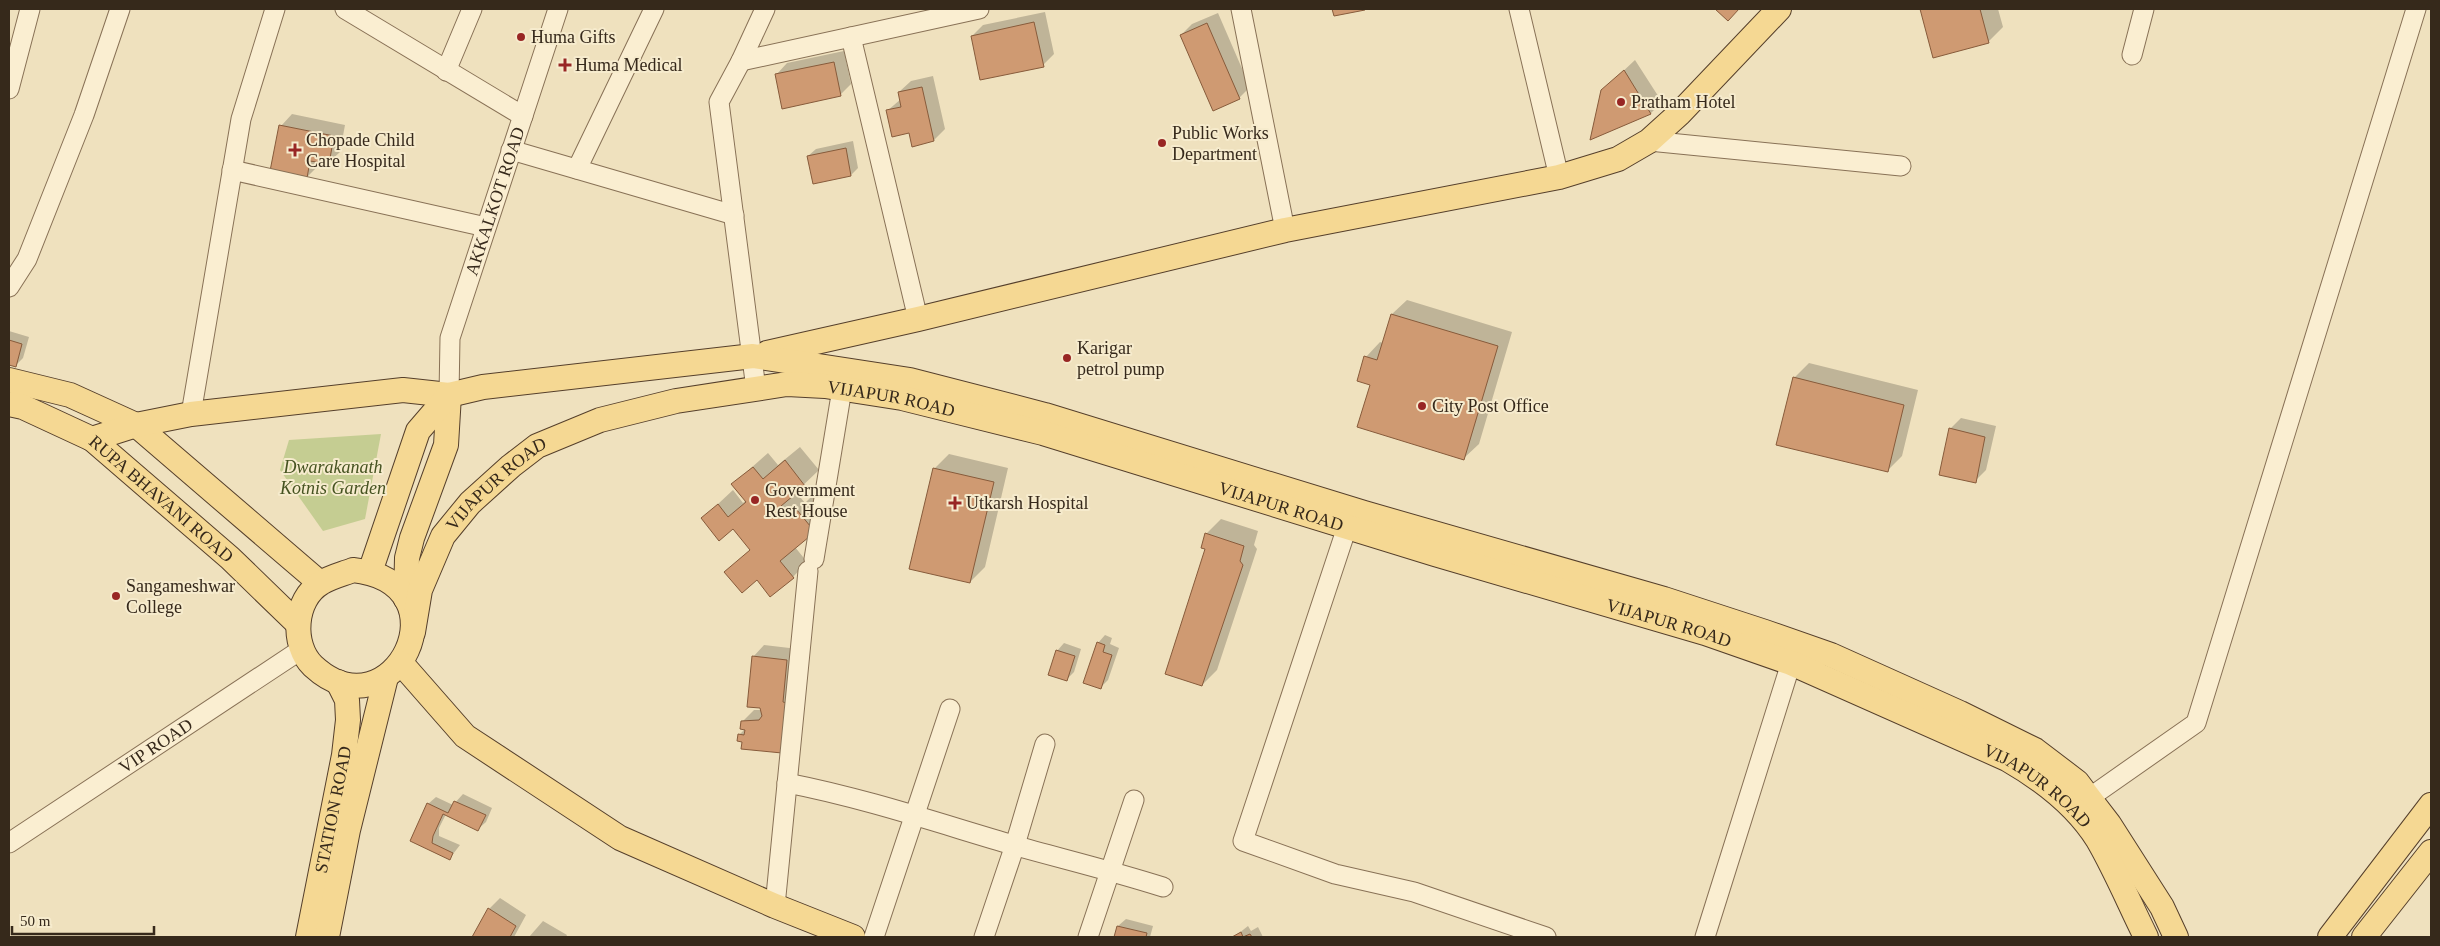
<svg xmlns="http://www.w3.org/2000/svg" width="2440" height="946" viewBox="0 0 2440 946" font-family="'Times New Roman',serif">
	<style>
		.green { fill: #c5cd92 }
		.shadow { fill: #0003 }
		.building { fill: #cf9a72; stroke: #875b3b }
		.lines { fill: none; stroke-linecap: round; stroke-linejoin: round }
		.minor-casing { stroke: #887156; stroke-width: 21 }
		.major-casing { stroke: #553f2b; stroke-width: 26 }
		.minor { stroke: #faeed1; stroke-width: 19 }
		.major { stroke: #f5d893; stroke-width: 24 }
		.poi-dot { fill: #982624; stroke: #f6ebcd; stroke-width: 2 }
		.labels { text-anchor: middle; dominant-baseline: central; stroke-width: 4; stroke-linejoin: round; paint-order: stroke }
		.poi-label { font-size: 18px; fill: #36291b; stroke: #f6ebcd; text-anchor: start }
		.street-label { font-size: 18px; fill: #36291b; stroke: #f6ebcd }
		.park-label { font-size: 18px; font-style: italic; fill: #465321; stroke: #f6ebcd }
	</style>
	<rect width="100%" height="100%" fill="#efe1be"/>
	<path class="green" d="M381,434l-16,85 -42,12 -43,-61 9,-30z"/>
	<path class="shadow" d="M1922,9h76l5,18 -15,15 -55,14z
		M1045,12l9,42 -11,11 -71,-29 11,-11z
		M1218,13l32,74 -11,11 -58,-63 11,-11z
		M844,51l7,33 -11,11 -64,-20 11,-12z
		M1635,60l27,42 -11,11 -59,25 10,-47z
		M933,76l12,53 -11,11 -47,-29 14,-12 -2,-7 12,-11z
		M292,114l53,11 -5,27 -12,11 -9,-2 -1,5 -11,11 -26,-51z
		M853,141l5,27 -7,7 -37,8 -6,-27 8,-7z
		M1407,300l105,32 -33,112 -15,14 -93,-74 -5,-27 14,-15 3,1 9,-29z
		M9,331l20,6 -6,21 -7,7 -7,-2z
		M1809,363l109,27 -16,66 -15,15 -93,-93z
		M1961,418l35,8 -10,44 -11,11 -25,-52z
		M800,447l19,23 -23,22 9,11 7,-7 17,21 -34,30 12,15 -14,15 -36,2 -31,-7 25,-23 -18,-22 -30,-9 30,-28 10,13 3,-3 -13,-16 35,-31 10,12z
		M949,454l59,14 -23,99 -15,15 -36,-113z
		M1221,519l37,12 -4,14 3,4 -40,121 -15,15 4,-151z
		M1105,635l7,3 -2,6 9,4 -11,32 -8,8 -2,-45z
		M1064,643l17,6 -7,23 -7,7 -10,-28z
		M764,645l34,4 -6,91 -49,1 -4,-6 7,-7 -4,-6 12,-12h8l-9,-53z
		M463,794l29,14 -6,14 -8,7 -32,-15 -7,14v8l21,9 -10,13 -39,-18 17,-36 8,-7 17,8z
		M500,898l26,17 -12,22h-41l16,-28z
		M1126,919l27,7 -3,11h-34l2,-11z
		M543,921l24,14 -1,2h-37z
		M1248,926l3,5 7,-4 5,10h-29z"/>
	<path class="building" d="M1332,9h32l1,1 -31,6z
		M1715,9h24l-11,12z
		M1920,9h60l9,34 -56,15z
		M1034,22l10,45 -64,13 -9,-44z
		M1207,23l33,76 -27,12 -33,-76z
		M834,62l7,34 -59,13 -7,-35z
		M1624,70l27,44 -61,26 11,-50z
		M922,87l12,54 -22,6 -3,-14 -17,4 -6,-27 15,-3 -3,-15z
		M279,125l55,11 -5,28 -19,-3 -3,17 -37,-7z
		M846,148l5,28 -38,8 -6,-28z
		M1391,314l107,32 -34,114 -107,-33 13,-42 -13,-4 7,-25 13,4z
		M9,340l13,4 -6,23 -7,-2z
		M1793,377l111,28 -16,67 -112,-27z
		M1949,428l36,9 -9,46 -37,-8z
		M785,460l20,26 -24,20 8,10 8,-6 18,22 -35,29 14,17 -24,19 -13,-17 -15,13 -18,-21 26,-22 -17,-21 -14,12 -18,-23 17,-14 10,13 18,-15 -15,-18 22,-17 10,12z
		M933,468l61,14 -24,101 -61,-14z
		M1205,533l39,13 -4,15 3,4 -41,121 -37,-12 40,-125 -4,-1z
		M1097,642l8,3 -2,7 9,3 -11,34 -18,-6z
		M1056,650l19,6 -8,25 -19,-6z
		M752,656l35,4 -4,42 4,1 -5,50 -41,-4 1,-7 -5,-1 1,-7 6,1 1,-5 -5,-1 1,-8 18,-1 3,-4 -2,-8 -13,-1z
		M454,801l32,14 -8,16 -35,-17 -10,22 -1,7 21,10 -3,7 -40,-19 17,-38 21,10z
		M488,908l28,18 -6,11h-38z
		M1117,926l30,7 -1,4h-32z
		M1241,932l2,5 7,-3 2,3h-20z"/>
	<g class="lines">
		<defs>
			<g id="minor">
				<path d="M345,9l178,107"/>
				<path d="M1241,9l44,221"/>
				<path d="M1519,9l40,168"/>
				<path d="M851,37l67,282"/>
				<path d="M2132,55l12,-46"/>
				<path d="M741,61l238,-52"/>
				<path d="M446,71l26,-62"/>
				<path d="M9,89l21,-80"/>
				<path d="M1649,141l252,25"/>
				<path d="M511,150l223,65"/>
				<path d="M577,169l77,-160"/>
				<path d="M232,170l254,57"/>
				<path d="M9,287l18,-28 57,-144 36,-106"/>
				<path d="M756,389l-37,-287 22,-41 24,-52"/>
				<path id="s1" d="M449,395l1,-57 108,-329"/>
				<path d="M191,414l50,-295 34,-110"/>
				<path d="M1347,527l-104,314 92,33 79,18 132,45"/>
				<path d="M814,559l28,-170"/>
				<path d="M787,783c77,15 151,40 226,62 50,14 100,26 150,42"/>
				<path d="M2089,798l107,-75 220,-714"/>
				<path id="s2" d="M9,843l293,-194"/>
				<path d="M775,906l33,-335"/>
				<path d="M874,937l76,-228"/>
				<path d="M984,937l31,-92 30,-101"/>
				<path d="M1088,937l46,-137"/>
				<path d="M1705,937l86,-274"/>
			</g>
			<g id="major">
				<path d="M767,353l151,-34 367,-89 274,-53 59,-18 31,-18 31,-28 99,-104"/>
				<path d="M9,380l61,15 66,30 184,158"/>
				<path id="s3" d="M9,404l14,3 69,32 138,119 67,65"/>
				<path d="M92,439l44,-14 55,-11 212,-24 46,5 -3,50 -34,93 -5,20 -1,41"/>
				<path d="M353,570c117,13 40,170 -40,96 -22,-21 -19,-67 8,-83 9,-6 22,-9 32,-13z"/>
				<path d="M370,572l48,-141 31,-36 34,-8 270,-31 157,24 135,35 319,98 300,86 101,33 66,23 129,58 75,37 42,32 12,16 20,26 53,83 14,30"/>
				<path id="s4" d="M413,632l7,-42 23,-54 27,-33 41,-37 26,-20 63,-26 76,-19 111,-17 38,2 77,12 141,35 392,121 270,79 86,30 216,96c33,19 70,47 91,81 18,31 32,65 48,97"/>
				<path d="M401,663l64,73 155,102 155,68 78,31"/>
				<path id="s5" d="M308,937l36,-182 4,-35 -1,-20 -9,-18"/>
				<path d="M327,937l21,-107 38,-153"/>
				<path d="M2330,937l101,-132"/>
				<path d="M2364,937l67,-85"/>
			</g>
		</defs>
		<use href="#minor" class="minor-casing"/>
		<use href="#major" class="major-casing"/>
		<use href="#minor" class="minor"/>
		<use href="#major" class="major"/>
	</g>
	<g class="poi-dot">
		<circle cx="521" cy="37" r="5"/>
		<path d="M562.5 57.5h5v5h5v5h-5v5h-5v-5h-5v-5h5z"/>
		<circle cx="1621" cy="102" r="5"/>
		<circle cx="1162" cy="143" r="5"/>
		<path d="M292.5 142.5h5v5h5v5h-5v5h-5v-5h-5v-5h5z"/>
		<circle cx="1067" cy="358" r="5"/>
		<circle cx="1422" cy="406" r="5"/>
		<circle cx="755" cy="500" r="5"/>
		<path d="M952.5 495.5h5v5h5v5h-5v5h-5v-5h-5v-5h5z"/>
		<circle cx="116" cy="596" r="5"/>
	</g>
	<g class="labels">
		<g class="poi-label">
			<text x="531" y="37">Huma Gifts</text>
			<text x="575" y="65">Huma Medical</text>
			<text x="1631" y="102">Pratham Hotel</text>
			<text x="1172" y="133">Public Works<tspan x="1172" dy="21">Department</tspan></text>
			<text x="306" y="140">Chopade Child<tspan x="306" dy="21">Care Hospital</tspan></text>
			<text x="1077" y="348">Karigar<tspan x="1077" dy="21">petrol pump</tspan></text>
			<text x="1432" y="406">City Post Office</text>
			<text x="765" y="490">Government<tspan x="765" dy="21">Rest House</tspan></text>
			<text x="966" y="503">Utkarsh Hospital</text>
			<text x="126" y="586">Sangameshwar<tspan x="126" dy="21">College</tspan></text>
		</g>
		<g class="street-label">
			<text stroke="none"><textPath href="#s1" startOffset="201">AKKALKOT ROAD</textPath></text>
			<text stroke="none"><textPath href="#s4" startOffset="596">VIJAPUR ROAD</textPath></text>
			<text stroke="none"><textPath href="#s4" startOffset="176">VIJAPUR ROAD</textPath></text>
			<text stroke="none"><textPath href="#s3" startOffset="182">RUPA BHAVANI ROAD</textPath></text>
			<text stroke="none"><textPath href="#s4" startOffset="1001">VIJAPUR ROAD</textPath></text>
			<text stroke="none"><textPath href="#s4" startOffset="1406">VIJAPUR ROAD</textPath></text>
			<text stroke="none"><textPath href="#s2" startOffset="176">VIP ROAD</textPath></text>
			<text stroke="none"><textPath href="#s4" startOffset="1811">VIJAPUR ROAD</textPath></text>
			<text stroke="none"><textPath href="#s5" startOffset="130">STATION ROAD</textPath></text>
		</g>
		<g class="park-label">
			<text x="333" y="467">Dwarakanath<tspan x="333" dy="21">Kotnis Garden</tspan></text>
		</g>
	</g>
	<rect width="2440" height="946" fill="none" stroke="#36291b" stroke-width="20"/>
	<path d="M12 926v8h142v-8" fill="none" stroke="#36291b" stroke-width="2.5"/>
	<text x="20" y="926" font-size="15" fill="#36291b" stroke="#f6ebcd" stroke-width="4" paint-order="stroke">50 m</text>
</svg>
